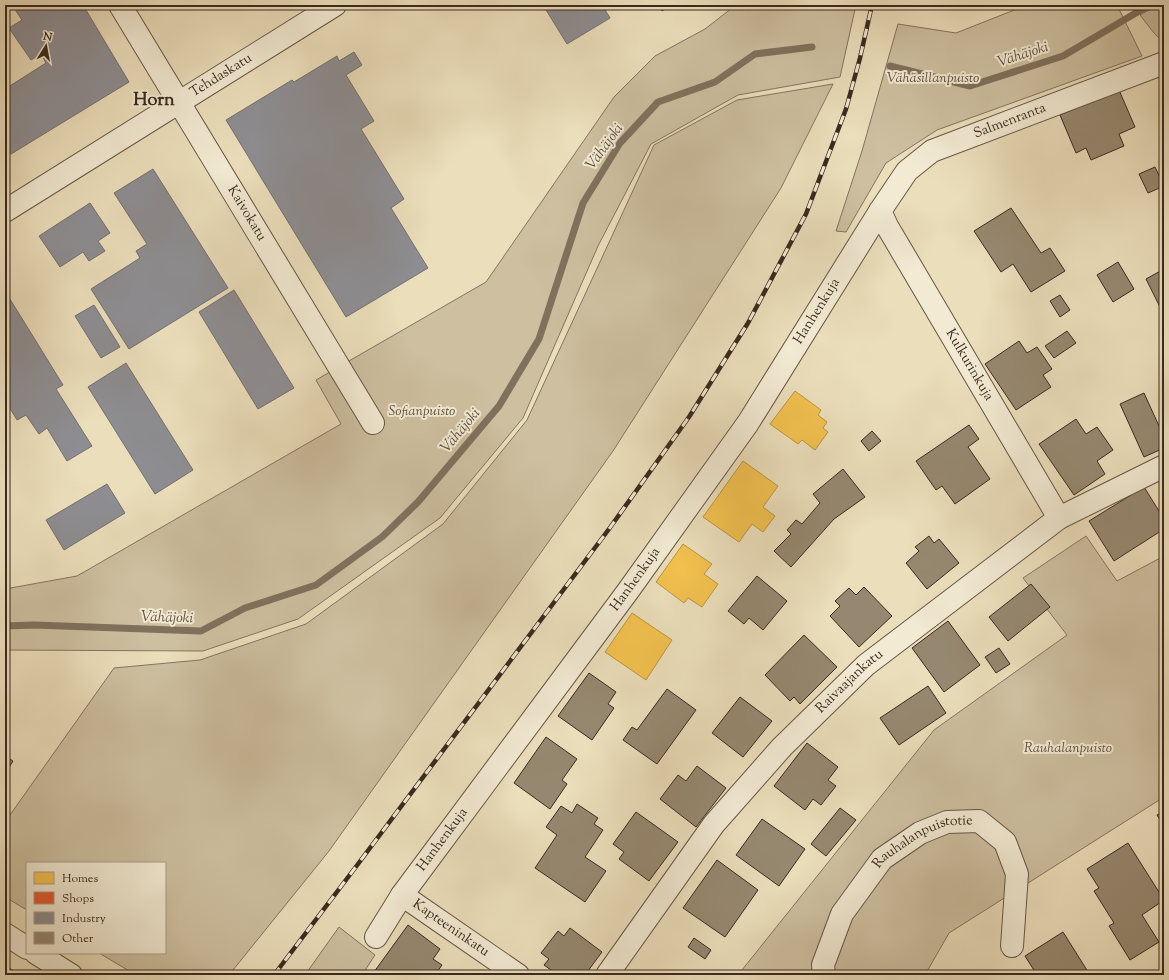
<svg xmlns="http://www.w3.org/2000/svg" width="1169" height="980" viewBox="0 0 1169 980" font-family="'Sorts Mill Goudy',serif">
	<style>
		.green { fill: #cdbfa0; stroke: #847460 }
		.homes { fill: #f2c14e; stroke: #bb9440 }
		.shops { fill: #e4572e; stroke: #b14a2a }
		.industry { fill: #8d8d92; stroke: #746f70 }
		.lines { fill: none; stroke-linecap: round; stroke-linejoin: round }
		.stream { stroke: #80715d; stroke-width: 7 }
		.building { fill: #968870; stroke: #3a2a1f }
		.minor-casing { stroke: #665746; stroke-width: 24 }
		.minor { stroke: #f2ead3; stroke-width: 22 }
		.rail-casing { stroke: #3a2a1f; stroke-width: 4.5 }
		.rail { stroke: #f2ead3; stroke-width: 3; stroke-dasharray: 9; stroke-linecap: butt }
		.labels { text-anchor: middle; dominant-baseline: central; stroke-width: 4; stroke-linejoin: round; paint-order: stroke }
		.street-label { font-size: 14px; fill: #3a2a1f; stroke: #f2ead3 }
		.park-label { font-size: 14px; font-style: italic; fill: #5f4f3f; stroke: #f2ead3 }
		.water-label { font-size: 15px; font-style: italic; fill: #5d4e3e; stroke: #f2ead3 }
		.district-label { font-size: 18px; font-weight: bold; fill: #3a2a1f; stroke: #f2ead3 }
	</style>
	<rect width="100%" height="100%" fill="#ebdebb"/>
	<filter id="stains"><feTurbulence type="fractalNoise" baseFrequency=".005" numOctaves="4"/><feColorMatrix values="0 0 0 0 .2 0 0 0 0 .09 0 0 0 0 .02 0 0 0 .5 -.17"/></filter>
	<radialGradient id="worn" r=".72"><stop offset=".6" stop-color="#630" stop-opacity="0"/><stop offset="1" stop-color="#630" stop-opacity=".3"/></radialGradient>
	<path class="green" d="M736,5h120l-16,72 -102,18 -87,49 -53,102 -75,172 -83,100 -142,101 -95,32 -198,-1v-61l72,-13 264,-152 -25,-44 170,-98 128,-185 41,-41 50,-27z
		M1027,5h90l25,51 -205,74 -51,33 -40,69 -10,-1 26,-80 36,-127 58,9z
		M1164,6v37l-10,-10 -14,-18 9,-5z
		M833,84l-52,104 -168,263 -284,400 -100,124h-93l-37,-22h66v-90h-138v47l-22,-13v-75l109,-154 86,-8 106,-36 137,-100 84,-104 127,-275 83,-45z
		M1086,536l31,45 47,-25v241l-215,136 -24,42h-187l196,-245 133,-95 -44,-57z
		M339,927l36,28 -13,20h-57z"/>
	<path class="homes" d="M795,391l26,19 -3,5 9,7 -4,6 5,4 -13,18 -13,-10 -4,4 -28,-20z
		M743,461l35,25 -15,21 12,9 -12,16 -11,-8 -13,18 -36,-25z
		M683,544l29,20 -8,10 14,10 -16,23 -14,-9 -4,5 -28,-21z
		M632,613l40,27 -26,40 -41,-28z"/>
	<path class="shops" d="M658,5h14l-10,6z"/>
	<path class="industry" d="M12,5h71l46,77 -118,72 -6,-10v-55l41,-26 -5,-9 -10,6 -22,-32 13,-8z
		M543,5h59l8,13 -43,26z
		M354,52l8,13 -16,10 28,46 -13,8 43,70 -13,9 37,60 -82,49 -120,-197 66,-40 2,2 43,-26 2,5z
		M153,169l75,119 -99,61 -38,-60 49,-31 -4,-7 11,-7 -33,-51z
		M90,203l20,30 -12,8 7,10 -16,10 -6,-9 -23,15 -21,-31z
		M234,290l60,98 -36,21 -59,-97z
		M5,291l58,94 -7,4 36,57 -25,15 -20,-33 -8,6 -13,-19 -9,5 -12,-20z
		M94,305l26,42 -19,11 -26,-42z
		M126,363l67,107 -38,24 -67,-107z
		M107,484l18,29 -61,37 -18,-30z
		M5,965l15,10h-15z"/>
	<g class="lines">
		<path class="stream" d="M890,66l80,20 93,-30 83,-49 9,-2
			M5,626l29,-1 167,6 44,-23 71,-23 66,-48 36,-35 81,-96 40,-67 44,-136 37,-60 38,-41 57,-20 40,-28 57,-7"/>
	</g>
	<path class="building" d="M1119,90l16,37 -16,7 5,12 -33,14 -5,-12 -10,5 -16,-38z
		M1155,167l9,19 -16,7 -9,-19z
		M1011,208l30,45 9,-5 15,23 -34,21 -18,-28 -12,8 -27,-41z
		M1118,262l16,27 -21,13 -16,-27z
		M1164,269v46l-18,-36z
		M1060,295l10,15 -10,7 -10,-16z
		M1067,331l9,12 -22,15 -9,-12z
		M1019,341l8,12 10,-6 15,22 -9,6 8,12 -35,23 -31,-46z
		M1144,393l20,44v11l-20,9 -24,-53z
		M1076,419l10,15 11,-7 16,23 -16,11 8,13 -31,21 -35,-51z
		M969,425l10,14 -11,8 22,32 -35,25 -13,-18 -6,4 -20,-29z
		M872,431l9,10 -12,10 -8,-10z
		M843,469l22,28 -31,22 -43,48 -17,-16 17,-17 -4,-4 9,-10 6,4 18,-21 -7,-9z
		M1144,487l20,32v10l-50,32 -25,-40z
		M929,536l5,7 5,-4 20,24 -32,26 -21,-26 13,-12 -4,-4z
		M757,576l30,25 -24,29 -14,-12 -5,6 -16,-13z
		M1031,584l19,23 -42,34 -19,-24z
		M864,587l28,29 -33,31 -29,-31 10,-10 -5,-5 14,-13 7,7z
		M948,621l32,44 -36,27 -32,-44z
		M804,635l33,32 -37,37 -6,-7 -4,4 -25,-26z
		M999,648l11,16 -14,9 -11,-16z
		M589,673l27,19 -8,12 6,4 -22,32 -34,-24z
		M928,686l18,27 -47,32 -19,-27z
		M667,689l29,21 -39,54 -34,-24 9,-13 5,3z
		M740,697l32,24 -29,36 -31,-24z
		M546,737l31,22 -15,21 5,4 -17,25 -36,-26z
		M807,743l31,24 -10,13 8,6 -15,19 -8,-6 -8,11 -31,-24z
		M5,756l8,5 -8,13z
		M697,766l29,22 -30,39 -36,-28 18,-24 8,6z
		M577,804l21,14 -4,6 9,6 -18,27 21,14 -21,31 -50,-34 22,-33 -11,-8 15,-21 11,7z
		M840,808l16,12 -30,36 -15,-12z
		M1164,811v15l-7,-11z
		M636,812l42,30 -29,39 -30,-22 5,-7 -11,-8z
		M762,819l43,30 -26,37 -43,-31z
		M1128,843l36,57 -22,15 17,27 -29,18 -21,-34 5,-3 -20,-32 5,-3 -12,-19z
		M717,860l41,30 -33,47 -42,-29z
		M408,925l32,24 -7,10 9,6 -7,10h-58l-3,-3z
		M570,928l32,24 -17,23h-27l-14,-10 5,-6 -8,-6 17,-22 6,5z
		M1063,932l27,43h-53l-12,-19z
		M694,938l17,12 -6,9 -17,-12z"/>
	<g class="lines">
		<defs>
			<g id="minor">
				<path id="s1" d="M120,5l253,418"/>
				<path id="s2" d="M5,211l330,-206"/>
				<path id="s3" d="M880,211l7,15 172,292"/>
				<path id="s4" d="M402,895l116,80"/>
				<path d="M5,934l22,14"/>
				<path id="s5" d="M376,937l26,-42 226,-304 120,-168 132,-212 27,-40 25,-20 232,-88"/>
				<path d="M36,953l35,22"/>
				<path id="s6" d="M607,975l107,-151 68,-77 84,-82 193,-147 105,-52"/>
				<path id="s7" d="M824,975l-1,-10 19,-51 40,-55 38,-26 27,-11 32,-1 26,21 12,32 -5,72"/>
			</g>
		</defs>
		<use href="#minor" class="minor-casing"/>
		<use href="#minor" class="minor"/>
		<defs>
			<path id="rail" d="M274,975l81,-107 254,-339 80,-112 59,-94 58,-109 40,-105 14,-51 12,-53"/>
		</defs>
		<use href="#rail" class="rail-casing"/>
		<use href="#rail" class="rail"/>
	</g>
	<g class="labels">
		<g class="street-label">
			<text stroke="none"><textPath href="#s2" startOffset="255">Tehdaskatu</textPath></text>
			<text stroke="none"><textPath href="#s5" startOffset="1048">Salmenranta</textPath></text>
			<text stroke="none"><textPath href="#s1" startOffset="244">Kaivokatu</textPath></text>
			<text stroke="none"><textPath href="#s5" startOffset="766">Hanhenkuja</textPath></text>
			<text stroke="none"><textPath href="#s3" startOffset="178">Kulkurinkuja</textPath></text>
			<text stroke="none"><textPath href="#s5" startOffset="442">Hanhenkuja</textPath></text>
			<text stroke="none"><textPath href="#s6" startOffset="382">Raivaajankatu</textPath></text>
			<text stroke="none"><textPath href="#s5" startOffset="118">Hanhenkuja</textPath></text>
			<text stroke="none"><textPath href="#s7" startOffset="178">Rauhalanpuistotie</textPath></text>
			<text stroke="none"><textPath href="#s4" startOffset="59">Kapteeninkatu</textPath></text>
		</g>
		<g class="park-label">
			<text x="933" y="79">Vähäsillanpuisto</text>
			<text x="422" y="412">Sofianpuisto</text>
			<text x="1068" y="749">Rauhalanpuisto</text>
		</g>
		<g class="water-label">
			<text transform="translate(1023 55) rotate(-18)">Vähäjoki</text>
			<text transform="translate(605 147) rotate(-54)">Vähäjoki</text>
			<text transform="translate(461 431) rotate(-50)">Vähäjoki</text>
			<text transform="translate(167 618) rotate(2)">Vähäjoki</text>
		</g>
		<g class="district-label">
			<text x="154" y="101">Horn</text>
		</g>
	</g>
	<rect width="1169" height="980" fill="none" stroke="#ebdebb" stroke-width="20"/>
	<rect x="6" y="6" width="1157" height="968" fill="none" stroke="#3a2a1f" stroke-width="2"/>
	<rect x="10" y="10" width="1149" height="960" fill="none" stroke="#3a2a1f"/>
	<rect x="26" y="862" width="140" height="92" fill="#f2ead3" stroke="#a89d8b"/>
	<rect x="34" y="872" width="20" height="12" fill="#f2c14e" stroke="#a89d8b"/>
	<text x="62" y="882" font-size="12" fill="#3a2a1f">Homes</text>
	<rect x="34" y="892" width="20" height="12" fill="#e4572e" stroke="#a89d8b"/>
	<text x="62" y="902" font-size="12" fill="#3a2a1f">Shops</text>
	<rect x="34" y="912" width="20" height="12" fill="#8d8d92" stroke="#a89d8b"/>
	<text x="62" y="922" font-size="12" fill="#3a2a1f">Industry</text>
	<rect x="34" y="932" width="20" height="12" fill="#968870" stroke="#a89d8b"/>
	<text x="62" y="942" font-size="12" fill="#3a2a1f">Other</text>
	<g transform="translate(46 46) rotate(11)" stroke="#f2ead3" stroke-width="3" paint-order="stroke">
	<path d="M0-3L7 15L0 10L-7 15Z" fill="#3a2a1f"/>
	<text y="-6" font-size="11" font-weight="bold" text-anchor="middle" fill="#3a2a1f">N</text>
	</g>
	<rect width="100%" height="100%" filter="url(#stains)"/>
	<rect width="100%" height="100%" fill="url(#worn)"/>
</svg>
